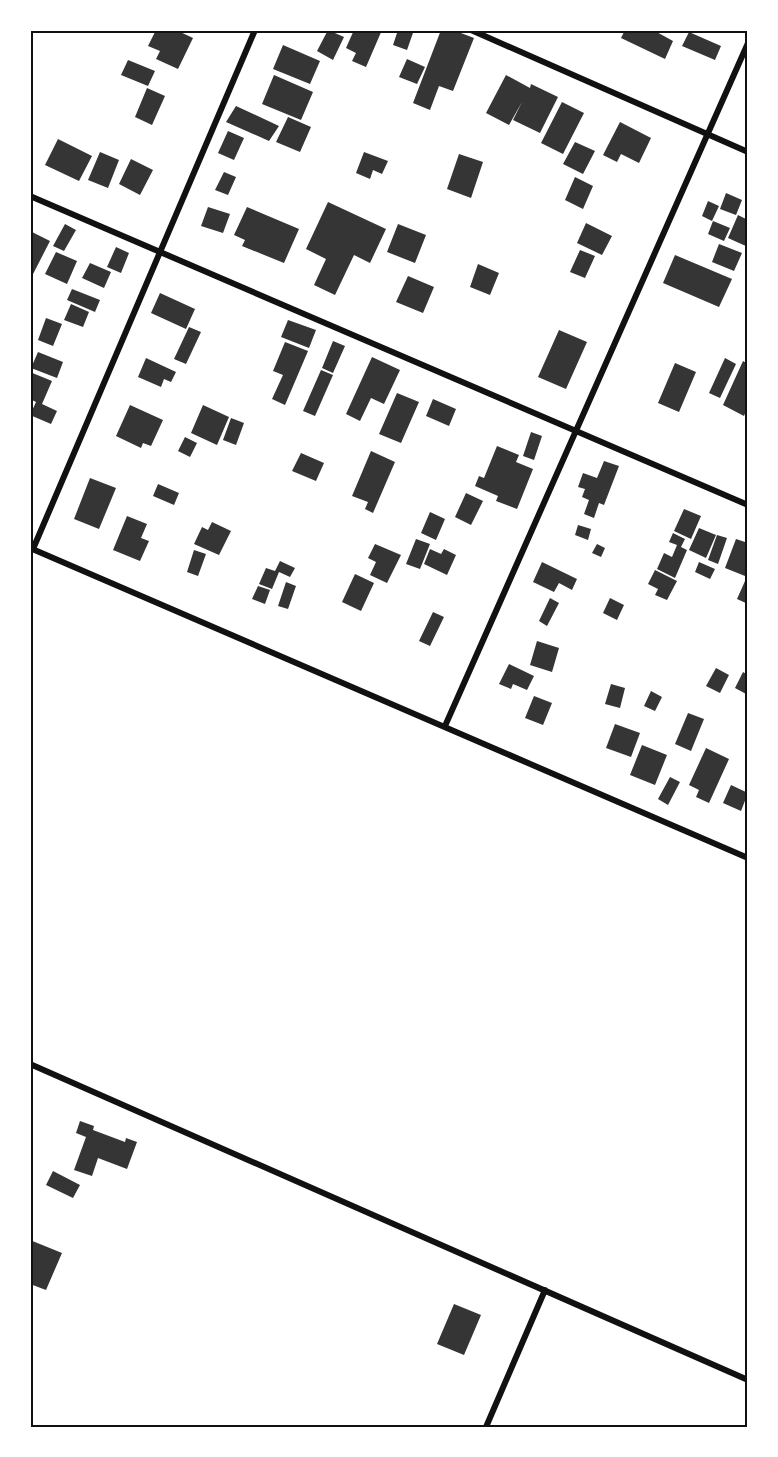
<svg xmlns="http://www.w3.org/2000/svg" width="778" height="1457" viewBox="0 0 778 1457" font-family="'DejaVu Sans',sans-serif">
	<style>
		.building { fill: #353535 }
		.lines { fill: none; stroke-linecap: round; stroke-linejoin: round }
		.minor { stroke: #111; stroke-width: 6 }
		.neatline { fill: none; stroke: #111; stroke-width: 2 }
	</style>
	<rect width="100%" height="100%" fill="#fff"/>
	<path class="building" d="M156,30h20l17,8 -15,31 -22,-10 4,-8 -12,-5z
		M328,30l16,7 -11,23 -16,-9z
		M354,30h28l-16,37 -14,-6 4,-8 -10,-5z
		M398,30h16l-7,20 -14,-5z
		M441,30h12l21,8 -21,53 -14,-5 -9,24 -17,-7z
		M625,30h28l20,11 -8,18 -44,-21z
		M689,32l32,14 -6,14 -33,-14z
		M283,45l37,16 -10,23 -37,-15z
		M407,59l18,8 -8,17 -18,-7z
		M128,60l27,11 -7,15 -27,-11z
		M274,75l39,17 -12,28 -39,-16z
		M506,75l24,13 1,-4 27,13 -18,36 -27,-13 9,-18 -13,23 -23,-12z
		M147,88l18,8 -13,29 -17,-8z
		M562,102l22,11 -21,41 -22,-11z
		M236,106l43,20 -10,15 -43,-19z
		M288,117l23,10 -11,25 -24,-10z
		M620,122l31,16 -12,25 -18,-9 -4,8 -14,-7z
		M228,131l16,7 -10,22 -16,-7z
		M58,139l34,17 -13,25 -34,-16z
		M575,142l20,9 -12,23 -20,-10z
		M100,152l19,8 -11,28 -20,-8z
		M364,152l24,9 -6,13 -9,-4 -3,9 -14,-6z
		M459,154l24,8 -12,36 -24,-9z
		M131,159l22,11 -13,25 -21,-11z
		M224,172l12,5 -8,18 -13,-5z
		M575,177l18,9 -10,23 -18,-9z
		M726,193l16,7 -6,15 -16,-6z
		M708,201l11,5 -7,15 -10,-5z
		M328,202l58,27 -16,34 -16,-8 -19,40 -21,-10 12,-26 -20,-10z
		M208,207l22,7 -7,19 -22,-7z
		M247,207l52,22 -15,34 -42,-17 3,-6 -11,-5z
		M738,215l10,5v27l-20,-9z
		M713,221l17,7 -6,13 -16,-7z
		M586,223l26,13 -10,19 -25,-12z
		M65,224l11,6 -12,21 -11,-5z
		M398,224l28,11 -11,28 -28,-11z
		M30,231l20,10 -20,39z
		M719,244l23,9 -8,18 -22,-9z
		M116,247l13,6 -8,20 -14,-6z
		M580,250l15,6 -10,22 -15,-6z
		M56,252l21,9 -10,23 -22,-10z
		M675,255l57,24 -13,28 -56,-24z
		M90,263l21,9 -7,16 -22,-10z
		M478,264l21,9 -9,22 -20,-8z
		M408,276l26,11 -11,26 -27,-11z
		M72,289l28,11 -5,12 -28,-12z
		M160,293l35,16 -9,20 -35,-16z
		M71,304l18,8 -6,15 -19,-7z
		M46,318l16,6 -9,22 -15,-6z
		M288,320l28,10 -7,18 -28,-11z
		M189,327l12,5 -15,32 -12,-5z
		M559,330l28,12 -21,47 -28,-12z
		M333,341l12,5 -12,27 -11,-5z
		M285,342l23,9 -23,54 -13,-6 11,-24 -10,-4z
		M38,352l25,10 -6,16 -26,-10z
		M372,357l28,13 -16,34 -13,-6 -11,23 -14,-7z
		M146,358l30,14 -5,10 -7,-3 -3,8 -23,-10z
		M725,358l11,6 -16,34 -11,-5z
		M743,361l5,3v42l-4,10 -21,-11z
		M675,363l21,9 -17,40 -21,-9z
		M321,370l12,5 -18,41 -12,-5z
		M30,372l22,9 -10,23 15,7 -6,13 -21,-9 6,-13 -6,-3z
		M397,393l22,9 -18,41 -22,-9z
		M433,399l23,10 -7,17 -23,-10z
		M130,405l33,15 -12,26 -8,-3 -2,5 -25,-12z
		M203,405l26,12 -12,28 -26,-12z
		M231,418l13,5 -8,22 -13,-5z
		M531,432l11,4 -8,24 -11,-4z
		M185,437l12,6 -7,14 -12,-6z
		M497,446l22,9 -3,7 17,7 -16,40 -21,-8 2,-5 -23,-10 4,-10 5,2z
		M371,451l24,11 -22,51 -8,-4 3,-7 -16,-6z
		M301,453l23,10 -8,18 -24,-10z
		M604,461l15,5 -15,39 -5,-2 -5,15 -10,-4 5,-14 -7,-3 3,-8 -7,-2 5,-14 14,5z
		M90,478l26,10 -17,41 -25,-10z
		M158,484l21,9 -5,12 -21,-9z
		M466,493l17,8 -12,24 -16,-8z
		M684,509l17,7 -10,23 -17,-8z
		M430,512l15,7 -9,21 -15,-7z
		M127,516l20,8 -6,14 8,3 -9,20 -27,-11z
		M212,522l19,9 -12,24 -25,-11 8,-17 6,3z
		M578,525l13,4 -3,11 -13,-5z
		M699,528l17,7 -10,23 -17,-8z
		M673,533l12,6 -4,8 6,3 -12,28 -18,-9 7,-16 8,4 5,-12 -8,-3z
		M717,535l10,3 -9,26 -10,-4z
		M416,539l14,5 -10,25 -14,-5z
		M736,539l12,4v25l-3,8 -20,-8z
		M375,544l26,11 -14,28 -17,-8 6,-13 -8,-4z
		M597,544l8,4 -4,9 -9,-4z
		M430,549l11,5 3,-5 12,6 -9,20 -23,-11z
		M194,550l12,4 -8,22 -11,-4z
		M280,561l15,7 -5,9 -11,-5 -7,17 -13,-5 7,-16 9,3z
		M542,562l35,17 -5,11 -13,-7 -5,9 -21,-10z
		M699,562l16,7 -5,10 -15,-7z
		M655,570l22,11 -10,19 -12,-5 3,-6 -10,-5z
		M355,574l19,9 -13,28 -19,-9z
		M745,581l3,1v22l-11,-5z
		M286,582l10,4 -8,23 -10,-3z
		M258,586l12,4 -5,14 -13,-5z
		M550,598l9,5 -12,23 -8,-5z
		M610,598l14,7 -7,15 -14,-7z
		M433,612l11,5 -14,29 -11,-5z
		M537,641l22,7 -7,24 -22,-7z
		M509,664l25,12 -7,14 -14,-6 -2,5 -12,-5z
		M716,668l13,7 -9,18 -14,-7z
		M743,672l5,3v20l-13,-7z
		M611,684l14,4 -5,20 -15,-4z
		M651,691l11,6 -7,14 -11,-5z
		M534,696l18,7 -9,22 -18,-7z
		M688,713l16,6 -13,32 -16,-7z
		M615,724l25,9 -9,24 -25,-9z
		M642,745l25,10 -12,30 -25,-10z
		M706,748l23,11 -20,44 -13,-6 3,-7 -10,-5z
		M670,777l10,5 -12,23 -10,-6z
		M731,785l17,8 -7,18 -18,-8z
		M80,1121l14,5 -1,4 32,12 1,-4 11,4 -10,27 -29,-11 -6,18 -18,-6 12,-33 -10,-4z
		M53,1171l27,14 -7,13 -27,-13z
		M30,1240l32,13 -16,37 -16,-6z
		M454,1304l27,11 -17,40 -27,-11z"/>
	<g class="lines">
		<path class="minor" d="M471,30l277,122
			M30,196l718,309
			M30,548l718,310
			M33,549l222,-519
			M445,726l303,-683
			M30,1064l718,316
			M486,1427l59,-137"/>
	</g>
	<rect width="778" height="1457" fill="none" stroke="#ffffff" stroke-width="63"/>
	<rect x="32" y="32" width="714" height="1394" class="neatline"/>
</svg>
